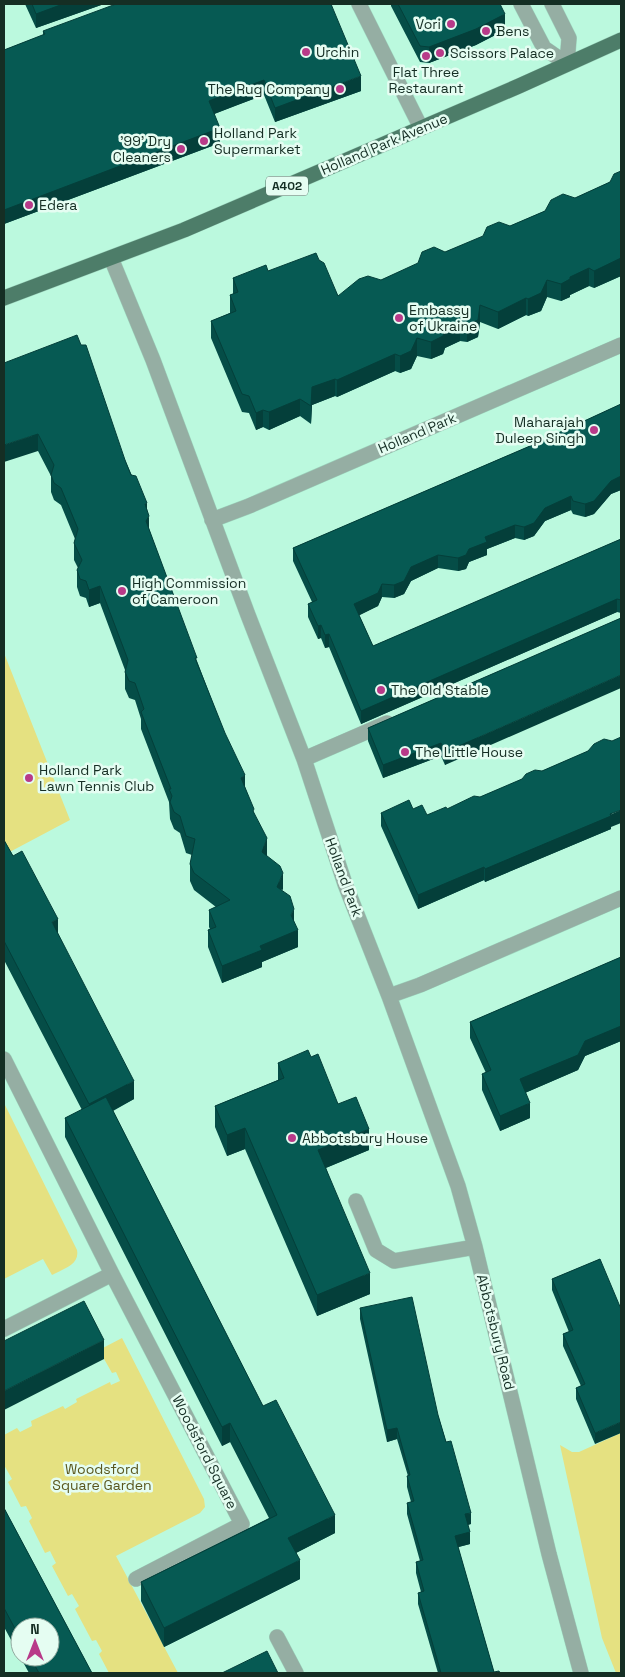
<svg xmlns="http://www.w3.org/2000/svg" width="625" height="1677" viewBox="0 0 625 1677" font-family="'Space Grotesk',sans-serif">
	<style>
		.green { fill: #e5e181 }
		.lines { fill: none; stroke-linecap: round; stroke-linejoin: round }
		.minor-casing { stroke: #9dd4bd; stroke-width: 16 }
		.major-casing { stroke: #9dd4bd; stroke-width: 16 }
		.minor { stroke: #95aea3; stroke-width: 15 }
		.major { stroke: #4d7d69; stroke-width: 15 }
		.wall { fill: #054d47; fill-rule: evenodd }
		.shaded-wall { fill: #043f3a }
		.building { fill: #065a53; stroke: #043f3a }
		.poi-dot { fill: #b83a89; stroke: #e5fdf2; stroke-width: 2 }
		.labels { text-anchor: middle; dominant-baseline: central; stroke-width: 5; stroke-linejoin: round; paint-order: stroke }
		.shield { fill: #e5fdf2; stroke: #536c62; stroke-width: 1 }
		.shield-label { font-size: 12px; font-weight: bold; fill: #152e24 }
		.poi-label { font-size: 14px; fill: #152e24; stroke: #e5fdf2; text-anchor: start }
		.street-label { font-size: 14px; fill: #152e24; stroke: #e5fdf2 }
		.park-label { font-size: 14px; fill: #5a571e; stroke: #e5fdf2 }
	</style>
	<rect width="100%" height="100%" fill="#bbf9de"/>
	<path class="green" d="M4,653l66,167 -66,35z
		M4,1103l73,147c3,15 -14,19 -25,25l-9,-16 -39,20z
		M122,1338l82,161 1,8 -5,6 -84,43 62,117h-69l-10,-19 3,-3 -6,-11 -4,1 -17,-32 4,-3 -7,-12 -4,2 -16,-30 4,-3 -6,-12 -5,2 -16,-32 3,-3 -6,-12 -5,1 -13,-25 4,-3 -8,-14v-30l13,-7 3,4 12,-6 -1,-5 32,-15 2,3 12,-7 -1,-3 34,-17 1,3 9,-4 -4,-9 -4,1 -13,-23z
		M621,1433v240h-5l-14,-35 -42,-193 12,7h7z"/>
	<g class="lines">
		<defs>
			<path id="minor" d="M359,4l62,124
				M521,4l23,44 23,16
				M552,4l17,34 -2,26
				M111,258l42,102 95,255 56,144 41,125 44,112 69,190 17,61 74,307 32,119
				M212,520l37,-14 372,-161
				M304,759l83,-36
				M389,996l31,-11 201,-87
				M4,1059l108,215 130,250 -106,55
				M356,1201l20,49 18,11 81,-14
				M4,1329l108,-55
				M277,1637l19,36"/>
			<path id="major" d="M4,298l180,-68 335,-144 102,-46"/>
		</defs>
		<use href="#minor" class="minor-casing"/>
		<use href="#major" class="major-casing"/>
		<use href="#minor" class="minor"/>
		<use href="#major" class="major"/>
	</g>
	<path class="wall" d="M25,4h79l-68,24z
		M391,4h109l5,26 -29,15 -47,18 -9,-1 -29,-56z
		M43,31l318,60 -86,31 -11,-27 -27,10 -23,9 6,29 -216,81v-174l39,-15z
		M621,171v105l-27,12 -5,-2 -19,9v2l-9,4 -14,-4 -6,14 -13,5 -2,-1 -28,14 -18,-7 -2,15 -11,5 -7,-1 -15,7 -2,6 -12,5 -14,-3 -6,13 -11,4 -5,-2 -58,26 -2,-1 -23,9 -1,19 -11,-8 -31,14 -6,-3 -7,3 -7,-17 -7,-1 -31,-74v-17l19,-8v-18l3,-1v-16l35,-7 51,-11 19,36 43,-16 64,-28 65,-26 65,-28 35,-16z
		M4,363l121,97 22,49 2,20 48,132 48,126 9,26 13,42v1l15,34 12,32 4,25 -36,15v5l-40,16 -14,-36v-17l2,-1 -1,-2v-17l7,-3 -22,-17 -4,-9v-17l2,-9 -6,-2 -6,-20 -6,-4 -4,-10 -1,-17 -28,-73v-10l-6,-19 -6,-2 -4,-9v-19l-25,-67 -11,4 -3,-9 -6,-2 -3,-9v-17l1,-2 -4,-8v-17l1,-4 -14,-34 -7,-5 -3,-8v-16l-13,-25z
		M621,404v86l-10,4 -17,20 -9,3 -12,-3 -2,-4 -26,11 -11,15 -10,4 -9,-2 -28,11v6l-18,7 -3,7 -8,2 -20,-3 -27,13 -7,13 -10,4 -12,-1 -4,9 -19,9 14,31 248,-107v74l-4,-1 -256,112 -32,-77 -4,1 -4,-10 -3,1 -10,-22v-13l4,-2 -19,-41v-13l237,-102z
		M621,618l-176,147 -4,-9 -58,22 -15,-37v-13z
		M612,741l-1,88 -126,53 -1,-2 -66,29 -37,-83v-13l32,-4 14,6 20,-6 33,-12 62,-26z
		M4,840l54,94 76,165 -21,12 150,295 72,127 -39,20 4,26 -136,68 -23,-46v-19l128,-64 -39,-76 -8,4 -157,-309v-19l17,-8 -78,-150z
		M621,957v84l-36,15 -7,14 -53,23 5,25 -30,13 -18,-41v-16l4,-1 -16,-35v-16z
		M311,1057l27,47 31,46 -43,18 44,126 -53,22 -72,-167 -18,7 -12,-29v-21l63,-26v-17z
		M600,1259l-5,185 -19,-45v-11l5,-2 -18,-40v-12l6,-2 -17,-42v-11z
		M360,1308l78,107 33,109 -3,1 2,19 -12,3 36,125 6,1h-62l-20,-69v-11l3,-1 -5,-19v-11l4,-1 -13,-47v-11l4,-1 -4,-15v-11h1l-11,-37 -10,3 -27,-123z
		M4,1508l88,165h-63l-25,-46zM20,1627l30,30h-30z"/>
	<path class="shaded-wall" d="M63,4h41l-68,24v-14z
		M505,14v16l-29,15 -47,18v-16z
		M361,76v15l-86,31v-14z
		M264,80v15l-55,21v-15z
		M220,128v15l-216,81v-14z
		M621,258v18l-27,12v-17z
		M589,268v18l-19,9v2l-9,4v-17l9,-7z
		M547,280v17l-6,14 -13,5v-17z
		M526,298v17l-28,14v-17z
		M480,305v17l-2,15 -11,5v-17z
		M460,324v17l-15,7 -2,6 -12,5v-17l14,-11z
		M417,338v18l-6,13 -11,4v-17z
		M395,354v17l-58,26v-17z
		M335,379v17l-23,9 -1,19v-18l1,-19z
		M300,399v17l-31,14v-18z
		M263,410v17l-7,3v-17z
		M38,434v17l-34,11v-17z
		M621,476v14l-10,4 -17,20 -9,3v-13l26,-23z
		M571,496v14l-26,11 -11,15 -10,4v-13l21,-19z
		M147,503v17l2,-4v17l-3,5 -1,-34z
		M515,525v13l-28,11v6l-18,7 -3,7 -8,2v-13l27,-21z
		M438,555v13l-27,13 -7,13 -10,4v-13l17,-18z
		M382,584v13l-4,9 -24,12v-14z
		M100,586v17l-11,4v-17z
		M617,599v13l-256,112v-13z
		M321,625v13l-3,1v-13z
		M329,634v13l-4,1v-13z
		M621,675v13l-176,77v-13z
		M441,743v13l-58,22v-13z
		M245,775v17l-4,-14z
		M621,810v13l-10,4v2l-126,53v-13z
		M267,838v17l-5,14v-17z
		M484,867v13l-66,29v-14z
		M283,873v17l-6,-3z
		M294,909v17l-3,-11z
		M58,919v19l-6,-16z
		M298,930v17l-36,15v5l-40,16v-17l38,-20z
		M621,1026v15l-36,15 -7,14 -58,25v-16l65,-38z
		M134,1081v18l-45,24v-19z
		M530,1103v15l-30,13v-15z
		M245,1128v21l-18,7v-21z
		M369,1129v21l-51,21v-21z
		M370,1273v21l-53,22v-21z
		M104,1340v19l-100,51v-19z
		M621,1422v11l-26,11v-11z
		M230,1423v19l-8,4v-19z
		M397,1428v11l-10,3v-12z
		M471,1513v11l-6,1v-11z
		M335,1515v18l-47,24v-19z
		M470,1532v12l-15,4v-12z
		M300,1560v19l-136,68v-19z"/>
	<path class="building" d="M32,4h31l-27,10z
		M116,4h215l30,72 -86,32 -11,-28 -27,10 -28,11 11,27 -216,82v-160l41,-16 -2,-3z
		M398,4h102l5,10 -29,15 -47,18 -9,-1z
		M621,171v87l-27,13 -5,-3 -19,9v2l-9,5 -14,-4 -6,13 -13,6 -2,-1 -28,14 -18,-7 -2,15 -11,5 -7,-1 -15,7 -2,5 -12,6 -14,-4 -6,13 -11,5 -5,-2 -58,26 -2,-1 -23,8 -1,19 -11,-7 -31,13 -6,-2 -7,3 -7,-17 -7,-2 -31,-73 25,-10 -6,-16 8,-3 -5,-14 33,-13 2,6 48,-18 3,7 5,3 14,33 21,-17 9,-3 13,4 37,-17 4,-11 12,-5 11,5 38,-16 4,-9 12,-5 11,4 35,-15 6,-11 12,-6 12,4 35,-16 4,-8z
		M77,335l4,10h5l39,115 6,15 5,1 11,27 -2,1 4,12 -3,5 51,137h-2l30,75 20,42 -4,3 13,31 -1,2 14,27 -5,14 18,14 3,7 -6,14 13,9 4,13 -3,6 7,15 -38,16 2,4 -40,16 -14,-36 8,-3 -7,-17 21,-10 -36,-27 -4,-9 5,-25 -9,-3 -6,-20 -6,-4 -4,-10 2,-6 -3,-7h2l-30,-77 3,-3 -9,-26 -6,-2 -4,-9 3,-12 -28,-74 -11,4 -3,-9 -6,-2 -3,-9 5,-10 -8,-17 4,-14 -17,-41 -7,-5 -3,-8 3,-10 -16,-31 -34,11v-82z
		M621,404v72l-10,5 -17,20 -9,3 -12,-3 -2,-5 -26,12 -11,15 -10,4 -9,-2 -30,12 2,5 -18,7 -3,6 -8,3 -20,-3 -27,12 -7,14 -10,4 -12,-1 -4,9 -24,11 19,42 248,-107v61l-4,-1 -256,112 -32,-77 -4,1 -4,-10 -3,1 -10,-22 9,-4 -24,-52 237,-102z
		M621,618v57l-176,77 -4,-9 -58,22 -15,-37z
		M621,737v73l-11,4 1,2 -62,26 -64,27 -1,-2 -66,28 -37,-82 28,-13 4,9 9,-4 5,10 19,-8 1,2 27,-13 6,1 42,-18 4,-5 9,-4 7,1 46,-20 6,-7 10,-5 8,2z
		M4,840l9,16 9,-5 36,68 -6,3 82,159 -45,23 -85,-163z
		M621,957v69l-36,15 -7,14 -58,24 10,24 -30,13 -18,-42 9,-4 -21,-48z
		M308,1050l3,7 7,-3 20,50 18,-7 13,32 -51,21 52,123 -53,22 -72,-167 -18,7 -12,-29 69,-28 -6,-15z
		M106,1097l157,309 13,-6 59,115 -47,23 12,22 -136,68 -23,-46 136,-67 -47,-92 -8,4 -157,-309z
		M600,1259l21,50v113l-26,11 -19,-45 9,-4 -22,-50 10,-4 -21,-51z
		M412,1297l26,118 8,27 5,-1 20,72 -6,1 5,18 -15,4 39,136 5,-1 1,2h-59l-23,-80 6,-2 -8,-29 7,-2 -16,-57 7,-2 -7,-25 3,-1 -13,-47 -10,2 -27,-122z
		M84,1301l20,39 -100,51v-50z
		M4,1508l88,165h-53l-9,-16h20v-30h-30v11l-16,-30z
		M267,1651l11,22h-56z"/>
	<g class="poi-dot">
		<circle cx="451" cy="24" r="5"/>
		<circle cx="486" cy="31" r="5"/>
		<circle cx="306" cy="52" r="5"/>
		<circle cx="440" cy="53" r="5"/>
		<circle cx="426" cy="56" r="5"/>
		<circle cx="340" cy="89" r="5"/>
		<circle cx="204" cy="141" r="5"/>
		<circle cx="181" cy="149" r="5"/>
		<circle cx="29" cy="205" r="5"/>
		<circle cx="399" cy="318" r="5"/>
		<circle cx="594" cy="430" r="5"/>
		<circle cx="122" cy="591" r="5"/>
		<circle cx="381" cy="690" r="5"/>
		<circle cx="405" cy="752" r="5"/>
		<circle cx="29" cy="778" r="5"/>
		<circle cx="292" cy="1138" r="5"/>
	</g>
	<g class="labels">
		<rect class="shield" x="266" y="176.5" width="42" height="19" rx="4"/>
		<g class="shield-label">
			<text x="287" y="186">A402</text>
		</g>
		<g class="poi-label">
			<text x="441" y="24" text-anchor="end">Vori</text>
			<text x="496" y="31">Bens</text>
			<text x="316" y="52">Urchin</text>
			<text x="450" y="53">Scissors Palace</text>
			<text x="426" y="72" text-anchor="middle">Flat Three<tspan x="426" dy="16">Restaurant</tspan></text>
			<text x="330" y="89" text-anchor="end">The Rug Company</text>
			<text x="214" y="133">Holland Park<tspan x="214" dy="16">Supermarket</tspan></text>
			<text x="171" y="141" text-anchor="end">'99' Dry<tspan x="171" dy="16">Cleaners</tspan></text>
			<text x="39" y="205">Edera</text>
			<text x="409" y="310">Embassy<tspan x="409" dy="16">of Ukraine</tspan></text>
			<text x="584" y="422" text-anchor="end">Maharajah<tspan x="584" dy="16">Duleep Singh</tspan></text>
			<text x="132" y="583">High Commission<tspan x="132" dy="16">of Cameroon</tspan></text>
			<text x="391" y="690">The Old Stable</text>
			<text x="415" y="752">The Little House</text>
			<text x="39" y="770">Holland Park<tspan x="39" dy="16">Lawn Tennis Club</tspan></text>
			<text x="302" y="1138">Abbotsbury House</text>
		</g>
		<g class="street-label">
			<text transform="translate(384 144) rotate(-23)">Holland Park Avenue</text>
			<text transform="translate(417 433) rotate(-23)">Holland Park</text>
			<text transform="translate(344 877) rotate(70)">Holland Park</text>
			<text transform="translate(496 1332) rotate(76)">Abbotsbury Road</text>
			<text transform="translate(205 1452) rotate(63)">Woodsford Square</text>
		</g>
		<g class="park-label">
			<text x="102" y="1469">Woodsford<tspan x="102" dy="16">Square Garden</tspan></text>
		</g>
	</g>
	<rect width="625" height="1677" fill="none" stroke="#152e24" stroke-width="10"/>
	<g transform="translate(35 1642)"><circle r="24" fill="#e5fdf2" stroke="#92aaa0"/>
	<path d="M0-4L9 19L0 12L-9 19Z" fill="#b83a89"/>
	<text y="-8" font-size="14" font-weight="bold" text-anchor="middle" fill="#152e24">N</text>
	</g>
</svg>
